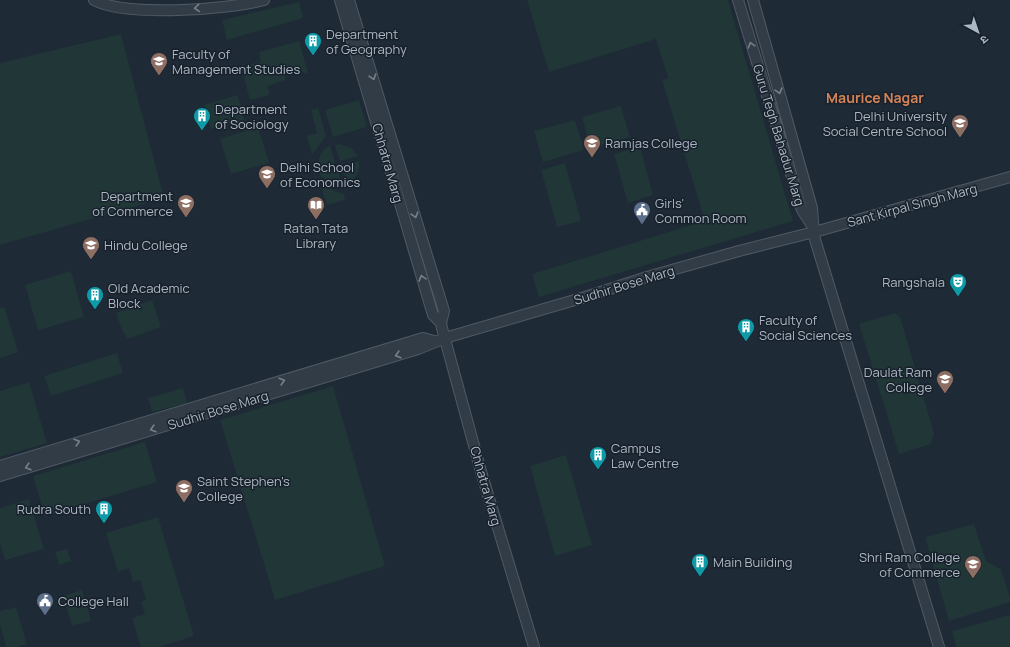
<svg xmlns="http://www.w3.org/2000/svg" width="1010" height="647" viewBox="0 0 1010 647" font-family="Manrope,'Noto Sans Devanagari',sans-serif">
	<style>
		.green { fill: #203637 }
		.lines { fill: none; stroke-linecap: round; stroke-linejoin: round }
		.minor-casing { stroke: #4f5a65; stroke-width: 12 }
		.minor { stroke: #323c46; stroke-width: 10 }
		.oneway { stroke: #75808b }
		.labels { text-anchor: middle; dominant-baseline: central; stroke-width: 3; stroke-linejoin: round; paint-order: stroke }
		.poi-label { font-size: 13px; fill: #abb7c4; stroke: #18212b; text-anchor: start }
		.street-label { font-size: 13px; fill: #abb7c4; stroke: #18212b }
		.neighbourhood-label { font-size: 14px; font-weight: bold; fill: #d48356; stroke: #18212b }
	</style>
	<rect width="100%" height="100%" fill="#1e2a36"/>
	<path class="green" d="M527,0h201l65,221 -254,76 -7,-23 173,-53 -43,-141 6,-2 -12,-39 -107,33z
		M299,2l4,16 -76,22 -5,-20z
		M121,34l43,164 -164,47v-182z
		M299,41l9,32 -3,1 -6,-5h-7l-6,5 -1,6 -18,6 3,9 -20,5 -9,-33 20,-5 -2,-10z
		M238,95l6,25 -33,9 -7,-24z
		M359,100l8,27 -34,10 -8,-27z
		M621,106l9,31 -40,11 -8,-31z
		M318,108l8,28 -14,19 -5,-19 10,-3 -6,-23z
		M575,120l9,30 -41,12 -9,-31z
		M258,127l11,36 -38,11 -11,-35z
		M340,144l11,4 7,8 -18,5 -5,-16z
		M330,145l5,18 -16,5c-2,-10 2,-17 11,-23z
		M640,146l13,49 -25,8 -14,-49z
		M359,161c2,11 -3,18 -12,23l-5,-18z
		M565,163l16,58 -24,6 -16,-57z
		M337,168l5,17c-10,1 -17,-3 -23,-12z
		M321,186l23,8 1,6 -18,5z
		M71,271l13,46 -46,13 -13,-45z
		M152,300l9,27 -33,12 -6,-9 -6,-17z
		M0,305l1,3h4l13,44 -18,6z
		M895,313l5,4 34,116 -3,11 -32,10 -40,-130z
		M117,353l6,20 -72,23 -7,-20z
		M29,382l18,61 -47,14v-66z
		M333,386l52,180 -110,34 -55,-180z
		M183,388l4,15 -35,9 -4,-14z
		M145,442l12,40 -112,34 -12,-40z
		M566,455l26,90 -37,11 -25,-90z
		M29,499l15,50 -39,11 -5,-17v-35z
		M158,517l36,119 -35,11h-18l-9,-29 13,-4 -4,-12 5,-2 -6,-20 -7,2 -4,-14 -11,4 -12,-39z
		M974,524l12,37 15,8 9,28v5l-61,19 -24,-84z
		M67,549l4,12 -12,4 -4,-13z
		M82,590l9,31 -19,5 -9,-30z
		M16,607l11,37 -10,3h-11l-6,-22v-14z
		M1010,615v32h-54l-4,-16z"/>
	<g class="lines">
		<defs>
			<path id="minor" d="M94,0c32,17 133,10 170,0
				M340,0l93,315 8,8
				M349,0l95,311 -3,12 1,5 40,147 52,172
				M738,0l64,210 11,17
				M753,0l59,208 2,28 125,411
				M0,466l423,-128 11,3
				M0,476l418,-127 27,-11 140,-41 62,-20 92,-26 79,-20 192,-54"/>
		</defs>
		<use href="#minor" class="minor-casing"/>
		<use href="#minor" class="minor"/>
	</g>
	<defs><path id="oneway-chevron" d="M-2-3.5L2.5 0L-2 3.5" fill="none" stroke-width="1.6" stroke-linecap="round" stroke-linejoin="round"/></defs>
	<g class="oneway">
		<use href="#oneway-chevron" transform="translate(197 8) rotate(175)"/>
		<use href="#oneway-chevron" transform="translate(751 45) rotate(-107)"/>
		<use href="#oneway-chevron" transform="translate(373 77) rotate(73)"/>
		<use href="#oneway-chevron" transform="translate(779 91) rotate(74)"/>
		<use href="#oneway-chevron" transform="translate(415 215) rotate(73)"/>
		<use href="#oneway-chevron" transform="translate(422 278) rotate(-106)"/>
		<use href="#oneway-chevron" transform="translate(398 355) rotate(163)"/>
		<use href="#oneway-chevron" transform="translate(282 381) rotate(-17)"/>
		<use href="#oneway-chevron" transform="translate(153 429) rotate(163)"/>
		<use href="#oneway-chevron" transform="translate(77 442) rotate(-17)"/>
		<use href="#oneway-chevron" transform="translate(28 467) rotate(163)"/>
	</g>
	<defs>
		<symbol id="building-pin" viewBox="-11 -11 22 30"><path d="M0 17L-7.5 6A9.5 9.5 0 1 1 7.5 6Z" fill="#0f9aa8" stroke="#18212b"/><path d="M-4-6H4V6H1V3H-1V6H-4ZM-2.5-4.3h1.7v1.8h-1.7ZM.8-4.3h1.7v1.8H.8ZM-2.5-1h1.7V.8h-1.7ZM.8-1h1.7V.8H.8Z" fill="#fff"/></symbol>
		<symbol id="university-pin" viewBox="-11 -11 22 30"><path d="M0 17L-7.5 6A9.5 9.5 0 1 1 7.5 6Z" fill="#8d6e63" stroke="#18212b"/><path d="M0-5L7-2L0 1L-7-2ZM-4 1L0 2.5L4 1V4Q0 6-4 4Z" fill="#fff"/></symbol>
		<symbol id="school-pin" viewBox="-11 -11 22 30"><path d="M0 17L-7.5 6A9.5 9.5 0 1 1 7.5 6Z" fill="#8d6e63" stroke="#18212b"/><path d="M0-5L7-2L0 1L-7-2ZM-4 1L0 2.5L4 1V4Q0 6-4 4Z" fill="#fff"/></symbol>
		<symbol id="library-pin" viewBox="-11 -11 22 30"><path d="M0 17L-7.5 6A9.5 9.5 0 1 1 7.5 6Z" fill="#8d6e63" stroke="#18212b"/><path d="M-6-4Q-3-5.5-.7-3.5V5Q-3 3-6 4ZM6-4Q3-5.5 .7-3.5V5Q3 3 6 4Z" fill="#fff"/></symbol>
		<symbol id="civic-pin" viewBox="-11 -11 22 30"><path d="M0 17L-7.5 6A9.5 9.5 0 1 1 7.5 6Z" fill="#5c6f8a" stroke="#18212b"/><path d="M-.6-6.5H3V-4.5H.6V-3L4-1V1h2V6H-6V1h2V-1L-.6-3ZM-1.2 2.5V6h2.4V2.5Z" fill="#fff"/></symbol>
		<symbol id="theatre-pin" viewBox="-11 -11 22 30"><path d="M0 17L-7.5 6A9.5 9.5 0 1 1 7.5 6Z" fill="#0f9aa8" stroke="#18212b"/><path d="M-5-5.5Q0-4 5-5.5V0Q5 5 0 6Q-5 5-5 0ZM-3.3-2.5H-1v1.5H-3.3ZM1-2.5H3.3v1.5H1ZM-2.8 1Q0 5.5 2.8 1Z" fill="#fff"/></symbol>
	</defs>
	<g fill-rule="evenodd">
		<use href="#building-pin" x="303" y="31" width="20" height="27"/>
		<use href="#university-pin" x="149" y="51" width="20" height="27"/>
		<use href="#building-pin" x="192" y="106" width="20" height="27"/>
		<use href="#school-pin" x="950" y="113" width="20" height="27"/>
		<use href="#university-pin" x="582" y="133" width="20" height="27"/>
		<use href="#university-pin" x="257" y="164" width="20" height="27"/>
		<use href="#university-pin" x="176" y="193" width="20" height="27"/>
		<use href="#library-pin" x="306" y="195" width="20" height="27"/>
		<use href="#civic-pin" x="632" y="200" width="20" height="27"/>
		<use href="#university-pin" x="81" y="235" width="20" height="27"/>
		<use href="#theatre-pin" x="948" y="272" width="20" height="27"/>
		<use href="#building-pin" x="85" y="285" width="20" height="27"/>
		<use href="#building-pin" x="736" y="317" width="20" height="27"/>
		<use href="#university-pin" x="935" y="369" width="20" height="27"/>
		<use href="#building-pin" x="588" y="445" width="20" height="27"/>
		<use href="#university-pin" x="174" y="478" width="20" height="27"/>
		<use href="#building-pin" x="94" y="499" width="20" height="27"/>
		<use href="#building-pin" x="690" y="552" width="20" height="27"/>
		<use href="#university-pin" x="963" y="554" width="20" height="27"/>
		<use href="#civic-pin" x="35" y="591" width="20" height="27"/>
	</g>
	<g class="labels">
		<g class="poi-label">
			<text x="326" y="34">Department<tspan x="326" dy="15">of Geography</tspan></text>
			<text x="172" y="54">Faculty of<tspan x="172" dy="15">Management Studies</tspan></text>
			<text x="215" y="109">Department<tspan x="215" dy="15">of Sociology</tspan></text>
			<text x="947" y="116" text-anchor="end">Delhi University<tspan x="947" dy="15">Social Centre School</tspan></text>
			<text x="605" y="143">Ramjas College</text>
			<text x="280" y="167">Delhi School<tspan x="280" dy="15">of Economics</tspan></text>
			<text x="173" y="196" text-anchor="end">Department<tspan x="173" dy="15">of Commerce</tspan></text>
			<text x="655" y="203">Girls'<tspan x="655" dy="15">Common Room</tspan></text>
			<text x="316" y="228" text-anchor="middle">Ratan Tata<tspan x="316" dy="15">Library</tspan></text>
			<text x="104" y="245">Hindu College</text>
			<text x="945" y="282" text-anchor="end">Rangshala</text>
			<text x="108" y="288">Old Academic<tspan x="108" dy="15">Block</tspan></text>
			<text x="759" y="320">Faculty of<tspan x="759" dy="15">Social Sciences</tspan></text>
			<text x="932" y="372" text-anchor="end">Daulat Ram<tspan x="932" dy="15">College</tspan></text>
			<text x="611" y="448">Campus<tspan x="611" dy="15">Law Centre</tspan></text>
			<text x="197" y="481">Saint Stephen's<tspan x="197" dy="15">College</tspan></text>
			<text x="91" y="509" text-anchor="end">Rudra South</text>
			<text x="960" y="557" text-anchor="end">Shri Ram College<tspan x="960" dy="15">of Commerce</tspan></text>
			<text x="713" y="562">Main Building</text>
			<text x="58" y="601">College Hall</text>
		</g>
		<g class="street-label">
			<text transform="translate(779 135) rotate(73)">Guru Tegh Bahadur Marg</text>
			<text transform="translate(388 163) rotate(74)">Chhatra Marg</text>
			<text transform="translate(912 205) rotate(-15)">Sant Kirpal Singh Marg</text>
			<text transform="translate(624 285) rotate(-17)">Sudhir Bose Marg</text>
			<text transform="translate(218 410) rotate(-17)">Sudhir Bose Marg</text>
			<text transform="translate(486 486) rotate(74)">Chhatra Marg</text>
		</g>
		<g class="neighbourhood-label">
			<text x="875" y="97">Maurice Nagar</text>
		</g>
	</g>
	<g transform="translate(978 32) rotate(140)" stroke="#18212b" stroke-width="3" paint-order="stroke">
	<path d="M0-3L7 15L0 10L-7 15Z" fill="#abb7c4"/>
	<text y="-6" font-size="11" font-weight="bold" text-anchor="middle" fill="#abb7c4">उ</text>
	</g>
</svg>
